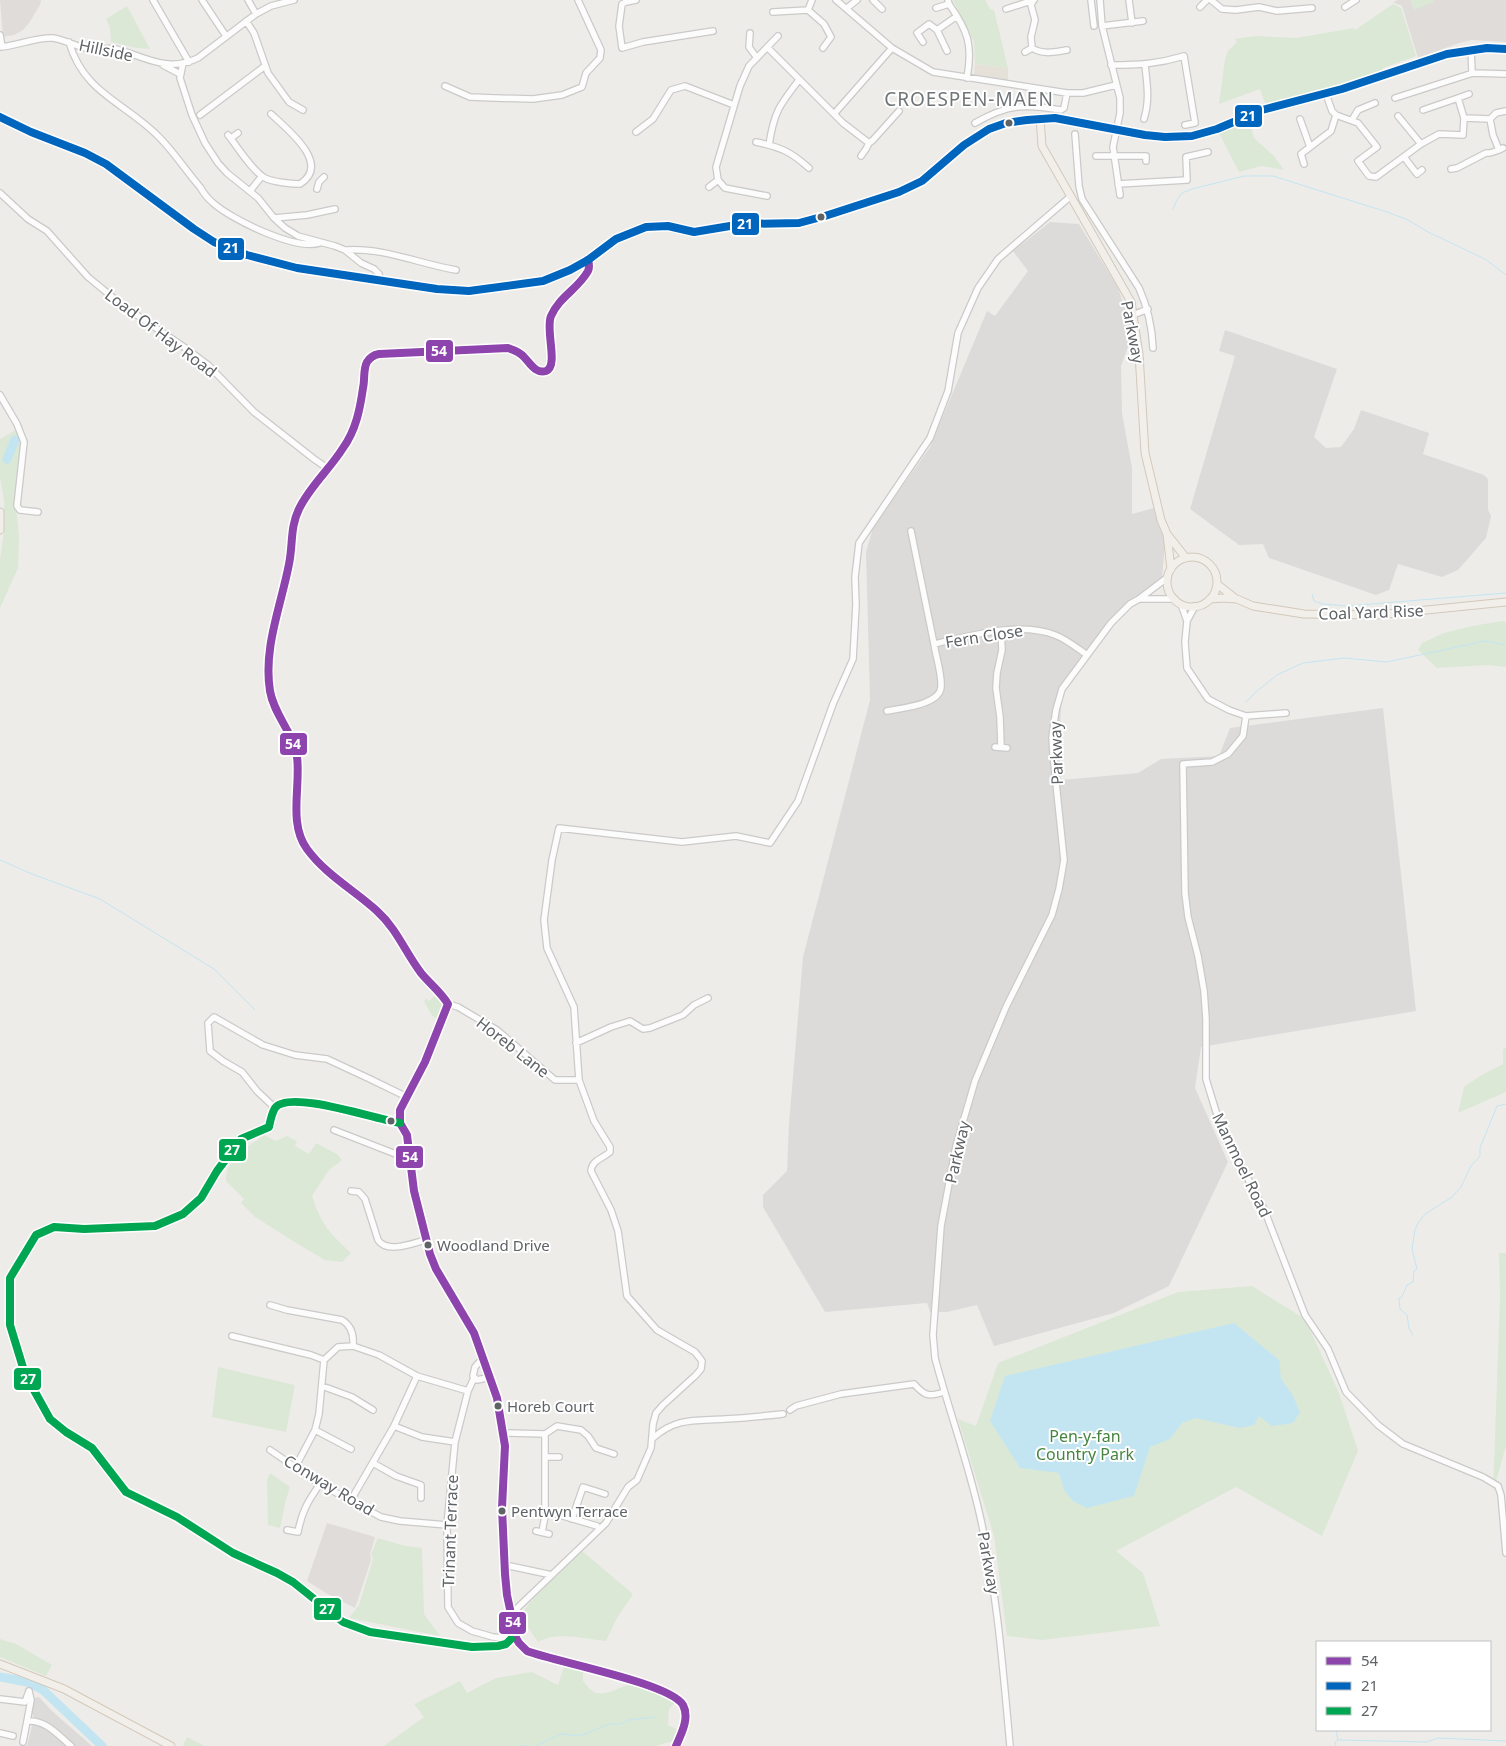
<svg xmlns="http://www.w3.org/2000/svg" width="1506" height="1746" viewBox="0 0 1506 1746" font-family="'Noto Sans',sans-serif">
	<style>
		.commercial { fill: #e6e1d8 }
		.industrial { fill: #dddbda }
		.education { fill: #dfdcd9 }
		.green { fill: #dbe8d6 }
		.water { fill: #c3e5f2 }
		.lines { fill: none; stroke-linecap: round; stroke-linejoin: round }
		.stream { stroke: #c3e5f2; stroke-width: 1 }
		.river { stroke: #c3e5f2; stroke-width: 9 }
		.minor-casing { stroke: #cbcac9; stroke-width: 8 }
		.major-casing { stroke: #d3c8ba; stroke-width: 9 }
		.minor { stroke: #fcfcfc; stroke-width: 5.5 }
		.major { stroke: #f2efea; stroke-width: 7 }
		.bus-1-casing { stroke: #fff; stroke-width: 11 }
		.bus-2-casing { stroke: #fff; stroke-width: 11 }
		.bus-3-casing { stroke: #fff; stroke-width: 11 }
		.bus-1 { stroke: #8e44ad; stroke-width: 8 }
		.bus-2 { stroke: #0065bd; stroke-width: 8 }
		.bus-3 { stroke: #00a651; stroke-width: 8 }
		.bus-dot { fill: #5f6366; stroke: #fff; stroke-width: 2 }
		.labels { text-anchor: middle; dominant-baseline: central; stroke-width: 4; stroke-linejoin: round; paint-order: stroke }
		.bus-label { font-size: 15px; fill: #5f6366; stroke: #fff; text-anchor: start }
		.street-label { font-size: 16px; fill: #5f6366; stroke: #fff }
		.park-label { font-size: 16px; fill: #468440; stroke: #fff }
		.quarter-label { font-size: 19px; letter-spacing: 1px; fill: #707578; stroke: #fff }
		.line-badge { stroke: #fff; stroke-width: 2 }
		.badge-label { font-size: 14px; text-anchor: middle; font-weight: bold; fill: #fff }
	</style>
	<rect width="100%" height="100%" fill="#eeece9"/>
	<path class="commercial" d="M975,64l33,4v13l-34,-5z"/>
	<path class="industrial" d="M1050,222l29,2 39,64 15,45 -12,33 1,47 10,55v46l22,-6 11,35 -3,36 -42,37 -58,79 -3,44 2,41 77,-7 23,-14 58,-3 11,-28 153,-20 33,303 -215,36 -6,41 33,74 -59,124 -55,27 -120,33 -17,-41 -30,7h-17l-3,-9 -102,9 -62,-105v-12l24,-24 2,-47 14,-167 67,-257 -4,-148 7,-24 57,-81 57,-136 8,5 33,-45 -15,-20z
		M1225,330l112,39 -23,68 12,11 15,-1 13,-18 7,-19 68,23 -6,21 61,21 4,4v31l3,6 -5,22 -28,32 -16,7 -44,-13 -9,26 -13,5 -107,-37 -6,-14 -24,1 -49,-36 45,-153 -16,-5z
		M39,1697l13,14 40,35h-65l7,-28 -3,-7 1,-9 2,-4z"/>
	<path class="education" d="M0,0h41l-1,5 -11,18 -6,7 -9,5 -11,2z
		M1398,0h108v42l-34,-2 -13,3 -41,15 -16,-52 -9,-4z
		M327,1523l48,14 -5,17 1,6 -16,48 -29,-15 -19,-12z"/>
	<path class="green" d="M953,0h32l5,9 4,1 14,58 -33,-4 -1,-22z
		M1413,0h20l1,2 -20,8 -4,-9z
		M1393,4l8,4 15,48 -33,12 -1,4 -116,34 -6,-17 -41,15 6,-45 3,-8 9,-9 -3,-3 23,-3 39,2 58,-10 1,2z
		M127,6l23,43 -14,-1 -25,-6 -1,-14 -4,-9z
		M1262,115l1,4 2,1 -15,3 4,15 20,18 10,14 -22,-4 -23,6 -20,-39z
		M16,430l5,14 -5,63 3,30 -1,31 -18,40v-48l4,-29v-30l-4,-24v-38z
		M1502,621l4,1v45l-18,-2 -51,3 -19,-18 4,-7 22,-10 28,-7z
		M434,996l11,10 -7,13 -6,-3 -8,-15 2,-3 3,3z
		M1506,1048v44l-48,21 6,-26 16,-11 23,-12v-15z
		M264,1135l12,6 11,-5 10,5 -2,5 14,8 7,-11 21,11 5,6 -13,10 -17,26c10,30 17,36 39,57l-9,9 -17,-2 -24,-14 -46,-29 -14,-14 3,-4 -18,-18c-1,-22 22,-34 38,-46z
		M1499,1253h7v193l-13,46 7,-195z
		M1252,1286l53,33 34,74 19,58 -36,85 -86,-49 -120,64 27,22 17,53 -118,14 -35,-4 -13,-100 -36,-117 18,7 22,-63 180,-71z
		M218,1367l77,18 -9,47 -74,-15z
		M270,1473l20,14 -4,13 -6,28 -12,-3 -1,-45z
		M378,1538l27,8 17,2 2,66 16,22 -91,-18 10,-13 14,-46 -2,-5z
		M582,1551l51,43 -16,24 -11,23c-21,-2 -49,-10 -68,1l-18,-26 10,-14z
		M0,1639l16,5 36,21 -6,11 -46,-19z
		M565,1664l18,5v12c3,3 7,9 11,11 14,6 28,-9 42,-8 14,1 28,11 40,17l-7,8 -1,16 10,5 -2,10 -20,6h-272l40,-29 -10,-13 46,-23 7,12 29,-15 36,-6 26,13z
		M187,1737l18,9h-20l-2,-1z"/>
	<path class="water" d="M1234,1323l45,37 2,19 11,15 8,18 -7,11 -21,3 -13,-10 -5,9 -14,3 -44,-10 -14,5 -12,16 -20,8 -16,49 -47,12 -14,-7 -9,-11 -5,-17 -39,-5 -30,-47 15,-45z"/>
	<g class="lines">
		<path class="stream" d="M1173,209l4,-9 5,-7 10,-4 52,-13h29l114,36 21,8 20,12 57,27 21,16
			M1312,594l2,7 9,3 24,2 159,-13
			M1246,702l10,-10 21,-17 26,-12 41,-5 43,4 98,-21 21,4
			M0,860l32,14 68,25 114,70 41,41
			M1413,1335l-4,-7 -2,-13 -7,-6 -1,-11 3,-1 5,-12 6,-3 1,-11 3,-2 -5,-20 3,-19 3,-7 7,-9 27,-17 9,-10 10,-21 9,-10v-8l17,-42 9,-2
			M1338,1740l89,2 11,-4 68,3
			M517,1746h11
			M536,1746l25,-12 19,2 29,-12h11l9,-4 26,-3
			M1336,1746l-1,-4 3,-2 -2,-10"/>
		<path class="river" d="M7,459l8,-19
			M0,1677l27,5 16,8 59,56"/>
		<defs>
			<path id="minor" d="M153,0l36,62
				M202,0l24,36
				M248,0l8,14
				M636,0l-10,2 -4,2 -3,22 3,22 21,-6 70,-11
				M812,0l-4,10 16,14 7,13 -8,11
				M836,0l56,48 41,24 134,21h16l33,-8
				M873,0l9,9
				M948,0l1,4c19,27 24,41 18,74
				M1091,0l3,26
				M1100,0l2,26 18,72v15l-7,34 7,48
				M1129,0l3,23
				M1211,0l11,9 14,1 23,-3 18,4 35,-3
				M1033,1l-2,4 4,15 -4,17 1,11c11,7 22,4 35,2
				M1200,7l7,-7
				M1345,7l11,-7
				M847,8l10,-8
				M936,8l13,-4
				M1006,9l28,-9
				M773,12l35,-2
				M246,21l8,12 14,40 21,29 14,8
				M1102,26l41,-5
				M750,33l-1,14 8,11
				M0,35l2,12
				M69,42c15,52 56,60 90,95 15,15 27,34 41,50 3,5 7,11 12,15 18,17 84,49 108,41
				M923,42l-6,-9 12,-9 8,6
				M0,47c18,-1 35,-10 53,-9 13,2 26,10 37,11 9,1 17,-2 26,0 30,8 51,24 82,9l58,-44 15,-8 23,-6
				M767,47l76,76 26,20 4,-3 26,-29
				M1471,49l1,24
				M947,51l-10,-21 20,-14
				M1025,52l7,-4
				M183,63l-3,15 12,37 13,28 13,20 9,10 31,25 16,20 11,10 13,8 37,10 10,4 16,13 13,6 5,5 1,6
				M163,65l17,9
				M1111,65c27,0 47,-1 73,-9l11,67 -10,2
				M445,86l25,11 25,1 38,1 29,-4 20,-8 4,-14 14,-15 1,-8 -23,-50
				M1326,94l6,17 4,4 22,8 19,24 -19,14 11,15 7,1 45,-33 18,-10 24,1 1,-17 26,1
				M1395,98l78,-25 33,1
				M1458,98l11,-4
				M1423,110l35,-12 6,20
				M834,114l58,-66
				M200,115l65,-49
				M1398,116l23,28
				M1040,118c51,0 102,28 154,18 23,-5 44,-18 67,-25 26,-9 54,-13 81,-21 54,-17 106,-46 164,-41
				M1144,119c6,-19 3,-35 1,-54
				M1300,119l10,28
				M1490,119l3,16 6,15 4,-2
				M1490,119l6,-6 10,-2
				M1352,120l6,-10 17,-7
				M975,123c33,-19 49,-19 86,-13l3,-2 3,-15
				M636,132l17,-13 18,-29 14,-4 49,19
				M1075,134l4,52 3,13 57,89c9,20 13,38 14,60
				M228,135c9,11 24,36 37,43 8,4 26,6 35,6 32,-20 -13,-55 -29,-70
				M231,138l7,-5
				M756,142c24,5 34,9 53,26
				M769,145c5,-33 10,-39 30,-65
				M861,156l5,-7 3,-6
				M1096,156h50v5
				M1404,157l13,17 5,-4
				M1304,164l-3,-10 30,-23 5,-16
				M1451,169l6,-1 29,-15h4l9,-3
				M718,180l7,8 42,8
				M1118,184l69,-4 -1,-23 22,-5
				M709,187l9,-7 -2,-13 24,-81 9,-20 29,-30
				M317,189l2,-7 5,-5
				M250,191l12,-15
				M0,193l28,26 19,12 41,46 34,28 62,42 24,18 46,47 60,47 13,9
				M274,218l33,-3 28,-6
				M346,250c36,-3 74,14 110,20
				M588,260c1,4 2,7 0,11 -9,17 -29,26 -37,45 -6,14 8,50 -5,55 -11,3 -16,-8 -22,-14 -4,-5 -10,-7 -16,-9l-129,6c-5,1 -9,3 -12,8 -4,7 -2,18 -4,26 -3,21 -7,42 -20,60 -13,21 -33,38 -44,61 -9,18 -6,36 -10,55 -8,42 -26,84 -19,127 4,24 23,41 27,66 4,29 -9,66 10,92 19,26 47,41 70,62 20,18 28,41 44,62 8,10 20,19 27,31l-23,58 -25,48v13l7,12 7,56 16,63 6,15 38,64 23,65 8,48 -3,62 3,66 2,21 9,43 3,5 8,8c29,11 143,32 156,54 7,13 -2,29 -7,41
				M1133,315l15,-6
				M0,395l17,29 7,18 -7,64 3,4 18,2
				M911,531l23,113c37,-8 84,-23 121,-9 11,4 22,13 32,20
				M1139,599h36
				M1181,604l6,17
				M1195,606l-8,15 -2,21 2,26 21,31 21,11 17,6 40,-3
				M887,711c14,-3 53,-6 54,-24 1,-13 -5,-30 -7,-43
				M1246,716l-3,20 -15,18 -16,8 -29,2 2,129 3,24 10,39 6,35 2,28v60l15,49 43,81 41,106 23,34 18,43 32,33 25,19 80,33 15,9 3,9 5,58
				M995,747l12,1
				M1001,747l-1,-30 -4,-29 1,-15 5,-23 -1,-19
				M448,1004l10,3 39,23 58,50h24
				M576,1043l35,-16 19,-6 13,8 7,-1 33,-13 11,-10 14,-7
				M275,1108l-18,-17 -15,-19 -19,-11 -13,-10 -2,-28 6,-6 49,28 32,10 32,4 43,20 37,18
				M400,1123c-22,-3 -111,-34 -125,-15 -3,5 -5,14 -6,19l-28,12 -24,32 -16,27 -18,16 -28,12 -71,3 -30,-2 -18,8 -26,43v47l15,49 25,45 16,13 26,16 34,44 51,25 56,36 44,20 16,9 50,40 27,10 102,15 26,-1 8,-2 5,-5
				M334,1130l77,30
				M351,1191l8,1 6,7 13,41c9,14 35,3 48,0
				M270,1305l17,5 55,10c10,6 12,15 11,26
				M232,1336l79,19 13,5
				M483,1358l-8,9 -2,9 4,4 14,-3
				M474,1378l-6,13 -13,51 -8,83 1,82 10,16 14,8 21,6 19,2
				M322,1386l30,11 21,13
				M790,1410l6,-4 45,-12 73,-10c11,12 14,13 30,8
				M394,1426l28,11 33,5
				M315,1430l36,19
				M504,1433l41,1v74l1,3 51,15
				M545,1434l12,-8 24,4 7,6 8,12 18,6
				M653,1438c24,-21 43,-17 72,-19 19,-1 39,-3 58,-5
				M270,1450l50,34 61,33 19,4 47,4
				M545,1457h14
				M373,1463l23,13 25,9v13
				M296,1466l19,-36 4,-16 5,-54 14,-13 15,-1 26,9 38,21 51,15
				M351,1500l43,-74 23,-50
				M572,1519l11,-32 22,7
				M287,1530l11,2c4,-21 10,-31 22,-48
				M536,1531l13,3
				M542,1532l4,-21
				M505,1565l47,10
				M511,1614l95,-91 22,-36 9,-7 14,-32 2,-24 3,-11 7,-8 33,-30 5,-6 1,-8 -7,-9 -38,-22 -30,-34 -9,-65 -7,-21 -20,-39c1,-11 11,-12 19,-19v-5l-16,-26 -15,-41 -5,-73 -27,-59 -3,-28 8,-60 7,-32 123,14 54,-6 34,7 28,-42 35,-97 20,-45 3,-54 -1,-28 4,-34 71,-105 18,-47 10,-58 20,-45 20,-29 73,-63
				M0,1699l25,3 4,-11
				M28,1721c18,-1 30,14 43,25
				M0,1733l13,3
				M23,1742l8,-42 -2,-9
				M1010,1746c-7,-77 -13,-155 -30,-230 -12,-54 -31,-105 -45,-158l-2,-23 8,-109 15,-80 19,-65 31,-74 46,-92 7,-26 5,-29 -11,-106 -1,-17 4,-27 6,-21 49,-66 19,-19 9,-5 29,-22"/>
			<path id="major" d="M0,117l31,15 54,21 21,11 88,65 20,13 33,13 50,13 140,21 32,2 74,-10 27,-11 18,-10 28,-21 30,-12 22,-1 26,6 48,-8 57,-1 26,-7 74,-24 23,-11 42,-36 25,-16 17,-6 34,-5 2,28 89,156 8,52 6,99 16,67 6,14 4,35
				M0,512v18
				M1167,534l19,24
				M1167 582a25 25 0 1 1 50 0a25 25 0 1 1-50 0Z
				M1217,584l19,15
				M1210,599l13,-1 14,1 16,7 51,8 73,1 129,-13
				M0,1664l64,25 107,57"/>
		</defs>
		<use href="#minor" class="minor-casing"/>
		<use href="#major" class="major-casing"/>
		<use href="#minor" class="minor"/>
		<use href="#major" class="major"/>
		<defs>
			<path id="bus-1" d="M588,260c1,4 2,7 0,11 -9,17 -29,26 -37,45 -6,14 8,50 -5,55 -11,3 -16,-8 -22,-14 -4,-5 -10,-7 -16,-9l-129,6c-5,1 -9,3 -12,8 -4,7 -2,18 -4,26 -3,21 -7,42 -20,60 -13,21 -33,38 -44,61 -9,18 -6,36 -10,55 -8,42 -26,84 -19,127 4,24 23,41 27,66 4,29 -9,66 10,92 19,26 47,41 70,62 20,18 28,41 44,62 8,10 20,19 27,31l-23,58 -25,48v13l7,12 7,56 16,63 6,15 38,64 23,65 8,48 -3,62 3,66 2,21 9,43 3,5 8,8c29,11 143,32 156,54 7,13 -2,29 -7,41"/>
			<path id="bus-2" d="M0,117l31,15 54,21 21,11 88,65 20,13 33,13 50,13 140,21 32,2 74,-10 27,-11 18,-10 28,-21 30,-12 22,-1 26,6 48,-8 57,-1 26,-7 74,-24 23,-11 42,-36 25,-16 17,-6 21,-3 28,-2 90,17 20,2 27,-1 25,-7 45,-19 80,-21 105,-35 40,-6 19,1"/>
			<path id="bus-3" d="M400,1123c-22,-3 -111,-34 -125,-15 -3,5 -5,14 -6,19l-28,12 -24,32 -16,27 -18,16 -28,12 -71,3 -30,-2 -18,8 -26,43v47l15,49 25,45 16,13 26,16 34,44 51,25 56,36 44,20 16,9 50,40 27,10 102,15 26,-1 8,-2 5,-5"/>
		</defs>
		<use href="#bus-1" class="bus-1-casing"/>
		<use href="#bus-2" class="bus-2-casing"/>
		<use href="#bus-3" class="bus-3-casing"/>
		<use href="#bus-1" class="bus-1"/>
		<use href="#bus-2" class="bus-2"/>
		<use href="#bus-3" class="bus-3"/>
	</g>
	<g class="bus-dot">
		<circle cx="1009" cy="123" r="4.5"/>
		<circle cx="821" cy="217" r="4.5"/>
		<circle cx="391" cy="1121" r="4.5"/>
		<circle cx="428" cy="1245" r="4.5"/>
		<circle cx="498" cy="1406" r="4.5"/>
		<circle cx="502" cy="1511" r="4.5"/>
	</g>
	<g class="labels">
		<g class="bus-label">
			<text x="437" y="1245">Woodland Drive</text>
			<text x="507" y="1406">Horeb Court</text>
			<text x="511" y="1511">Pentwyn Terrace</text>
		</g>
		<g class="street-label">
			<text transform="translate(106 50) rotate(12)">Hillside</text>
			<text transform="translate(1133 332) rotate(79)">Parkway</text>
			<text transform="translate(161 333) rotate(37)">Load Of Hay Road</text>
			<text transform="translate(1371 612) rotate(-2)">Coal Yard Rise</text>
			<text transform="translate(984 636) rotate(-9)">Fern Close</text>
			<text transform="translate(1056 753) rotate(-92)">Parkway</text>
			<text transform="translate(513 1047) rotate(38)">Horeb Lane</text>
			<text transform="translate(957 1152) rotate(-77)">Parkway</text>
			<text transform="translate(1242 1165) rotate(64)">Manmoel Road</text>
			<text transform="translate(329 1485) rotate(31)">Conway Road</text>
			<text transform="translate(450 1531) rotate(-88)">Trinant Terrace</text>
			<text transform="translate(989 1563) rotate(80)">Parkway</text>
		</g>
		<g class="park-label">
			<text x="1085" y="1436">Pen-y-fan<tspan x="1085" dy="18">Country Park</tspan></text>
		</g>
		<g class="quarter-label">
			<text x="969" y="99">CROESPEN-MAEN</text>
		</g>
	</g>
	<g class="line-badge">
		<rect x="1234" y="104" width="29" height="24" rx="5" fill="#0065bd"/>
		<rect x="731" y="212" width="29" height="24" rx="5" fill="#0065bd"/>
		<rect x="217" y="237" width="28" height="24" rx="5" fill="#0065bd"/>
		<rect x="425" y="339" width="29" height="24" rx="5" fill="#8e44ad"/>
		<rect x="279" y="732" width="29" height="24" rx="5" fill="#8e44ad"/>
		<rect x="218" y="1138" width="29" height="24" rx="5" fill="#00a651"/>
		<rect x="395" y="1145" width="29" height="24" rx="5" fill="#8e44ad"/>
		<rect x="13" y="1367" width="29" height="24" rx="5" fill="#00a651"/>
		<rect x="313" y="1597" width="29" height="24" rx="5" fill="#00a651"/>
		<rect x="498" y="1611" width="29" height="24" rx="5" fill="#8e44ad"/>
	</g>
	<g class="badge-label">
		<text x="1248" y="121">21</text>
		<text x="745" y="229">21</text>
		<text x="231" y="253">21</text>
		<text x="439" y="356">54</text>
		<text x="293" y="749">54</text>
		<text x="232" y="1155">27</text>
		<text x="410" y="1162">54</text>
		<text x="28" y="1384">27</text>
		<text x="327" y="1614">27</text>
		<text x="513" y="1627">54</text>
	</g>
	<rect x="1316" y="1641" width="175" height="90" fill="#ffffff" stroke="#bfc1c2"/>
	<rect x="1326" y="1657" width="25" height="8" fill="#8e44ad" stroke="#bfc1c2"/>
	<text x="1361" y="1666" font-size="15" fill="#5f6366">54</text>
	<rect x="1326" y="1682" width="25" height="8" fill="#0065bd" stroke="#bfc1c2"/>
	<text x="1361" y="1691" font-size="15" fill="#5f6366">21</text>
	<rect x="1326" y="1707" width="25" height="8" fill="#00a651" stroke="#bfc1c2"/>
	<text x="1361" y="1716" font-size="15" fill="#5f6366">27</text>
</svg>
